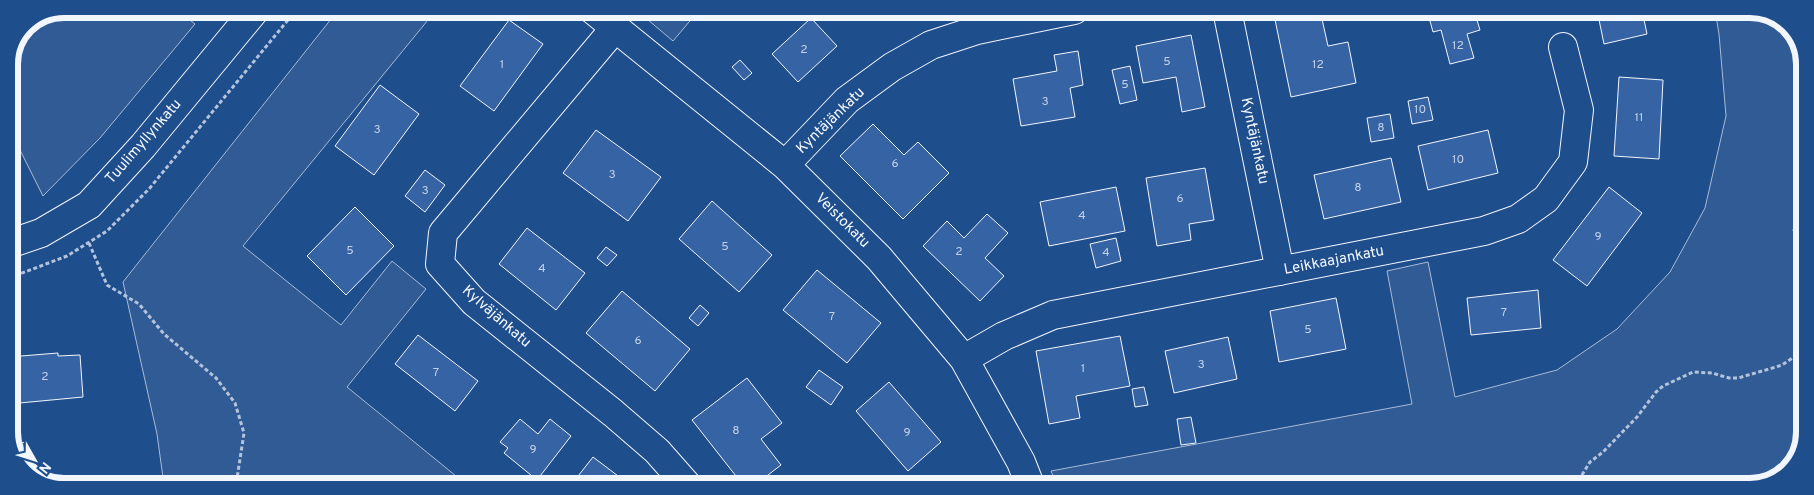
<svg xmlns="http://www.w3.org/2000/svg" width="1814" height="495" viewBox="0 0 1814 495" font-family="Overpass,sans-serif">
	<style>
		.built { fill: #305b95; stroke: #a8bbd7 }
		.building { fill: #3563a3; stroke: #f2f6ff }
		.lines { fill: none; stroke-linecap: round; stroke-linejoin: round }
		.minor-casing { stroke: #f2f6ff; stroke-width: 30 }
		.path { stroke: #b3c4dc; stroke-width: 3; stroke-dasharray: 4 2.5; stroke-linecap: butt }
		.minor { stroke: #1f4e8c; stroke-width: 28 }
		.labels { text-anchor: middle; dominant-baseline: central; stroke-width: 4; stroke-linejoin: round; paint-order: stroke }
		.number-label { font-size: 12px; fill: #c3d1e8 }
		.street-label { font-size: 15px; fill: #f2f6ff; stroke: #1f4e8c }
		.rim { fill: none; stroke: #f2f6ff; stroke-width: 6 }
	</style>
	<rect width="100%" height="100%" fill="#1f4e8c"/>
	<path class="built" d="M64,9h112l19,15 -95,114 -57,58 -34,-68v-65l16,-38z
		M339,9h98l-194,237 98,79 51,-64 34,28 -79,98 120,98h-303l-7,-51 -34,-152z
		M635,9h65l-27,32z
		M1715,10l49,1 28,17 13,32 -2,385 -19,30 -33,11h-694l-6,-15 361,-67 -25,-133 41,-9 27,135 102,-27 60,-41 53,-57 35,-64 21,-92 -7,-82z"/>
	<path class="building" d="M1273,10h47l8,36 20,-4 8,41 -65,14z
		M1427,10h47l6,20 -13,4 7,24 -24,6 -9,-34 -8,2z
		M1597,10h45l5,24 -43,10z
		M811,18l26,28 -39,36 -26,-28z
		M509,20l34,24 -49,67 -34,-25z
		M1191,35l14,72 -23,5 -6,-35 -33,6 -7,-37z
		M1078,51l5,34 -13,3 5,29 -54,9 -8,-47 44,-8 -3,-16z
		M740,60l12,13 -8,7 -12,-13z
		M1130,66l7,34 -17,4 -8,-34z
		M1619,77l44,3 -4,79 -45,-3z
		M380,85l39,29 -45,61 -39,-29z
		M1428,97l5,23 -21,4 -4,-23z
		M1390,114l4,24 -23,4 -4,-24z
		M873,124l31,31 14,-13 31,31 -46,46 -63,-63z
		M596,130l65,47 -33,44 -65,-48z
		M1488,130l10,43 -70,17 -10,-44z
		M1391,158l10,44 -77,17 -10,-44z
		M1205,168l9,52 -25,4 2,16 -34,6 -11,-68z
		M425,170l20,15 -20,27 -20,-16z
		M1116,187l9,44 -76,15 -9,-44z
		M1609,187l33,26 -55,73 -34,-26z
		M712,201l60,54 -33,37 -60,-53z
		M355,207l39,39 -48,49 -39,-39z
		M987,214l21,19 -23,25 19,18 -24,25 -57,-55 24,-25 17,17z
		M527,228l58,45 -29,37 -57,-46z
		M1116,238l5,23 -25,7 -6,-24z
		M606,247l11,8 -10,11 -10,-8z
		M817,270l64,53 -34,40 -64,-53z
		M1538,290l3,38 -70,7 -4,-37z
		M622,291l68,58 -35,42 -69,-58z
		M1336,298l10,51 -67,13 -9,-51z
		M700,305l9,8 -11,13 -9,-8z
		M418,335l60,46 -23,30 -60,-47z
		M1120,336l10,50 -54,10 4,22 -31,6 -13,-73z
		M1228,337l9,42 -63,14 -9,-42z
		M58,353v3l22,-1 3,42 -74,7v-47z
		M819,370l24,17 -12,18 -25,-18z
		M747,378l35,45 -21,16 20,26 -26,20h-12l-51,-65z
		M889,382l52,60 -33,29 -52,-60z
		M1144,387l4,18 -13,2 -3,-18z
		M1191,417l5,26 -15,2 -4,-26z
		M520,419l18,15 12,-15 21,17 -34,44 -33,-27 4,-5 -8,-6z
		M26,442l5,31 -9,-6 -9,-23z
		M593,457l37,28h-59z"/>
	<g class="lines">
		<defs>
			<path id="minor" d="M592,9l193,156 94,93 85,101 57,103 9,23
				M1227,10l53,261
				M615,28l-172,205 -3,31 34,38 139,111 44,38 30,34
				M785,165l62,-65 45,-33 39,-22 46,-15 97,-20
				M9,244l32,-11 48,-28 54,-59 113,-137
				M964,359l40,-23 49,-21 431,-84 34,-12 28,-20 27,-37 6,-52 -16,-63"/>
		</defs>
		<use href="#minor" class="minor-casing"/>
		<path class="path" d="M89,243l18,42 32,19 25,30 52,44 19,25 9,30 -8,52
			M1804,243l-10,-13 10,-17
			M9,278l58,-22 40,-25 42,-42 148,-180
			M1440,486l19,-5 11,5
			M1575,486l15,-24 13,-10 34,-35 19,-25 7,-6 30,-14 19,1 17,5h9l38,-11 6,-2 15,-10 7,-14"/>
		<use href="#minor" class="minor"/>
	</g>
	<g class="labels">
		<g class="number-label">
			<text x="1458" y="46">12</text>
			<text x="804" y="50">2</text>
			<text x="1167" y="62">5</text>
			<text x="502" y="65">1</text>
			<text x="1318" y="65">12</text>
			<text x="1125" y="85">5</text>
			<text x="1045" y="102">3</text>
			<text x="1420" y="110">10</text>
			<text x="1639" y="118">11</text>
			<text x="1381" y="128">8</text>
			<text x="377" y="130">3</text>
			<text x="1458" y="160">10</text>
			<text x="895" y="164">6</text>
			<text x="612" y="175">3</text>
			<text x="1358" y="188">8</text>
			<text x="425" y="191">3</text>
			<text x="1180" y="199">6</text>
			<text x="1082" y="216">4</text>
			<text x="1598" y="237">9</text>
			<text x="725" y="247">5</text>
			<text x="350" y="251">5</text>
			<text x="959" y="252">2</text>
			<text x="1106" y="253">4</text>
			<text x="542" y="269">4</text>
			<text x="1504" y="313">7</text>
			<text x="832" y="317">7</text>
			<text x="1308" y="330">5</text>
			<text x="638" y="341">6</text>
			<text x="1201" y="365">3</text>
			<text x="1083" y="369">1</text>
			<text x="436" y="373">7</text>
			<text x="45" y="377">2</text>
			<text x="736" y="431">8</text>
			<text x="907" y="433">9</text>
			<text x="533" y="450">9</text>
		</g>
		<g class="street-label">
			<text transform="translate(831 121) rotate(-44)">Kyntäjänkatu</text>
			<text transform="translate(1254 141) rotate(78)">Kyntäjänkatu</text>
			<text transform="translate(144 142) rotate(-49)">Tuulimyllynkatu</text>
			<text transform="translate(842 221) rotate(45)">Veistokatu</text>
			<text transform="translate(1334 261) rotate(-11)">Leikkaajankatu</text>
			<text transform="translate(496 317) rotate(41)">Kylväjänkatu</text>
		</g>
	</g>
	<path d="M0 0H1814V495H0ZM64 18H1750A46 46 0 0 1 1796 64V432A46 46 0 0 1 1750 478H64A46 46 0 0 1 18 432V64A46 46 0 0 1 64 18Z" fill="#1f4e8c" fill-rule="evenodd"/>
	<path class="rim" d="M64 18H1750A46 46 0 0 1 1796 64V432A46 46 0 0 1 1750 478H64A46 46 0 0 1 18 432V64A46 46 0 0 1 64 18Z"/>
	<g transform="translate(35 460) rotate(129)" stroke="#1f4e8c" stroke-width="4" paint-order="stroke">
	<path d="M0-4L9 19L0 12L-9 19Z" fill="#f2f6ff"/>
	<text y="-8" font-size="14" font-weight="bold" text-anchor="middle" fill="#f2f6ff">N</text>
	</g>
</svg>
